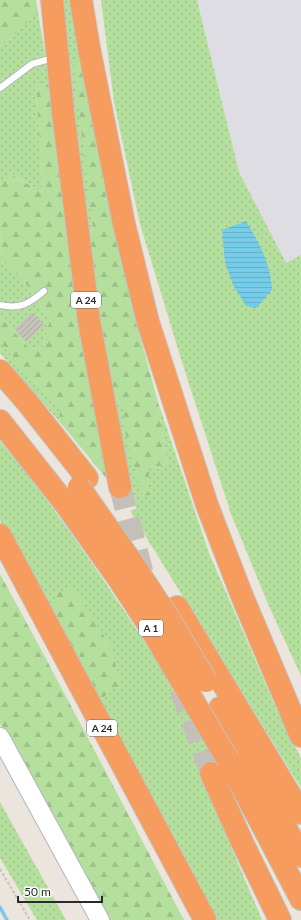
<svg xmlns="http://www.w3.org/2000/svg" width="301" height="920" viewBox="0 0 301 920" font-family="Lato,sans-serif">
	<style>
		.industrial { fill: #dfdde4 }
		.green { fill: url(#green-dots) }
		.forest { fill: url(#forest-firs) }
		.water { fill: url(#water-rules) }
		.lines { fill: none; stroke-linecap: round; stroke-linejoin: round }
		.stream { stroke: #75cce8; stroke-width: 3.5 }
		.building { fill: url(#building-hatch) }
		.highway-tunnel { stroke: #c4c0b9; stroke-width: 22; stroke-dasharray: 22 11; stroke-linecap: butt }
		.lane-casing { stroke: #b0b4bd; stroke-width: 8 }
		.secondary-casing { stroke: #b0b4bd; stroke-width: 20 }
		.highway-casing { stroke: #c3c3c3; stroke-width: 24 }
		.path { stroke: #c3c3c3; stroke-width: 2; stroke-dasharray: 3 2; stroke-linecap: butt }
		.lane { stroke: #fff; stroke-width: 6 }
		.secondary { stroke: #fff; stroke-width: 18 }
		.highway { stroke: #f59c5e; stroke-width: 22 }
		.highway-bridge-casing { stroke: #c3c3c3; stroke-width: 24; stroke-linecap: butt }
		.highway-bridge { stroke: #f59c5e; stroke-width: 22 }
		.labels { text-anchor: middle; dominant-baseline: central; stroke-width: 4; stroke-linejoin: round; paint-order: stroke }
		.shield { fill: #fff; stroke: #6a6a6a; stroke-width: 1 }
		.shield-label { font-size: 10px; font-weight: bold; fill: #2a2a2a }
	</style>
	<defs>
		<pattern id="green-dots" width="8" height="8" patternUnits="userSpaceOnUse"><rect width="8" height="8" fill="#b5df9c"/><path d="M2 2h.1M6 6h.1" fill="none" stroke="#9cc087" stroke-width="1.8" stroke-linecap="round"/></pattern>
		<pattern id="forest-firs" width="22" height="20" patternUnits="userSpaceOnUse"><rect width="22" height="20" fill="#b5df9c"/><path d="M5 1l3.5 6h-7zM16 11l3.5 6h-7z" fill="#9cc087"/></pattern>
		<pattern id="water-rules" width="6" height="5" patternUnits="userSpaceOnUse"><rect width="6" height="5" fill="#75cce8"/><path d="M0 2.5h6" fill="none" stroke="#65afc7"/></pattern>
		<pattern id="building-hatch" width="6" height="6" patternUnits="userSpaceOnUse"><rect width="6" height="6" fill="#c7c3bb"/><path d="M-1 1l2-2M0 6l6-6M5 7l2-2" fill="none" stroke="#aba8a1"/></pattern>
	</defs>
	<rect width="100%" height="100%" fill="#ebe5dd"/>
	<path class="industrial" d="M197,0h104v255l-15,9 -47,-92z"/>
	<path class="green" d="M63,0h12l18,229 -6,4z
		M101,0h96l42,172 47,91 15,-8v421l-33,-72 -37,-90 -50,-155 -41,-135 -26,-122z
		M38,13l12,71 -14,1 7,108 -31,-19 -12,9v-136z
		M0,229l2,31 20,18 28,42 -8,27 -12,2 -30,-32z
		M0,342l60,68 -1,11 -59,-68z
		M111,392l12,14v17l26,71v-27l18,-2 -9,-63 51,151 67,155 25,50v30l-171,-277 6,-2z
		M0,441c32,37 61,78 89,118 47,68 92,138 133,210l-21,7 61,144h-49l-163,-310 -50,-90z
		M0,802l66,118h-29l-37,-62z"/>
	<path class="forest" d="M0,0h36l2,13 -38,34z
		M83,52l31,175 21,91 23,84 9,63 -18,2v28l-7,1 -19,-73v-17l-12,-14 -24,-159 6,-4 -20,-167z
		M50,84l29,246 32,154 -52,-63 1,-11 -60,-68v-25l30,32 12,-2 8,-27 -28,-42 -20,-18 -2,-31v-46l11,-9 32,19 -7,-108z
		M0,574l44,81 140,265h-74l-110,-197z
		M74,588l38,61 8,35 -22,18 -48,-92 7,-18z"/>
	<path class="water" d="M246,221c13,21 25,44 26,69l-16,18 -10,-2 -13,-21 -8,-23 -3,-32z"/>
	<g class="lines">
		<path class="stream" d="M0,907l7,13"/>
	</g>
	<path class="building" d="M32,312l12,13 -18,17 -11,-13z"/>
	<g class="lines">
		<path class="highway-tunnel" d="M120,487l24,91
			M180,689l31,84"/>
		<defs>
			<path id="lane" d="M0,88l32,-24 21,-6
				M0,305c20,5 30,-2 44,-14"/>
			<path id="secondary" d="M0,737l100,183"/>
			<path id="highway" d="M52,0l11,112 26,209 31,166
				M81,0l8,48 35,176 24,98 59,183 35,91 59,140
				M0,371l27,31 60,76
				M0,421l64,81
				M0,535l205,385
				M177,607l124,206
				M220,708l81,148
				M228,760l73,139
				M211,773l32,71 37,76"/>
		</defs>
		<use href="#lane" class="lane-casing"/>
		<use href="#secondary" class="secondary-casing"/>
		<use href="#highway" class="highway-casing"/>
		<path class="path" d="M0,869l30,51"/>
		<use href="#lane" class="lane"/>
		<use href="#secondary" class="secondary"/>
		<use href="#highway" class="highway"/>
		<defs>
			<path id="highway-bridge" d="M79,487l54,77 33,50 40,67
				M64,502l54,76 30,46 80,136"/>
		</defs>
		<use href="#highway-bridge" class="highway-bridge-casing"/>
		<use href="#highway-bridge" class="highway-bridge"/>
	</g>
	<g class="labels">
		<g class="shield">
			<rect x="71" y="292" width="30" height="16" rx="3"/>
			<rect x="139" y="620" width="24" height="16" rx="3"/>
			<rect x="87" y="720" width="30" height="16" rx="3"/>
		</g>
		<g class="shield-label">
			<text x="86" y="300">A 24</text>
			<text x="151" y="628">A 1</text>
			<text x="102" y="728">A 24</text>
		</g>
	</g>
	<path d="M18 896v6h84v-6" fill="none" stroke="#2a2a2a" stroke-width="2"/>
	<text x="24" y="896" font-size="12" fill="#2a2a2a" stroke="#ffffff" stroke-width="3" paint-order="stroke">50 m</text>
</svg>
